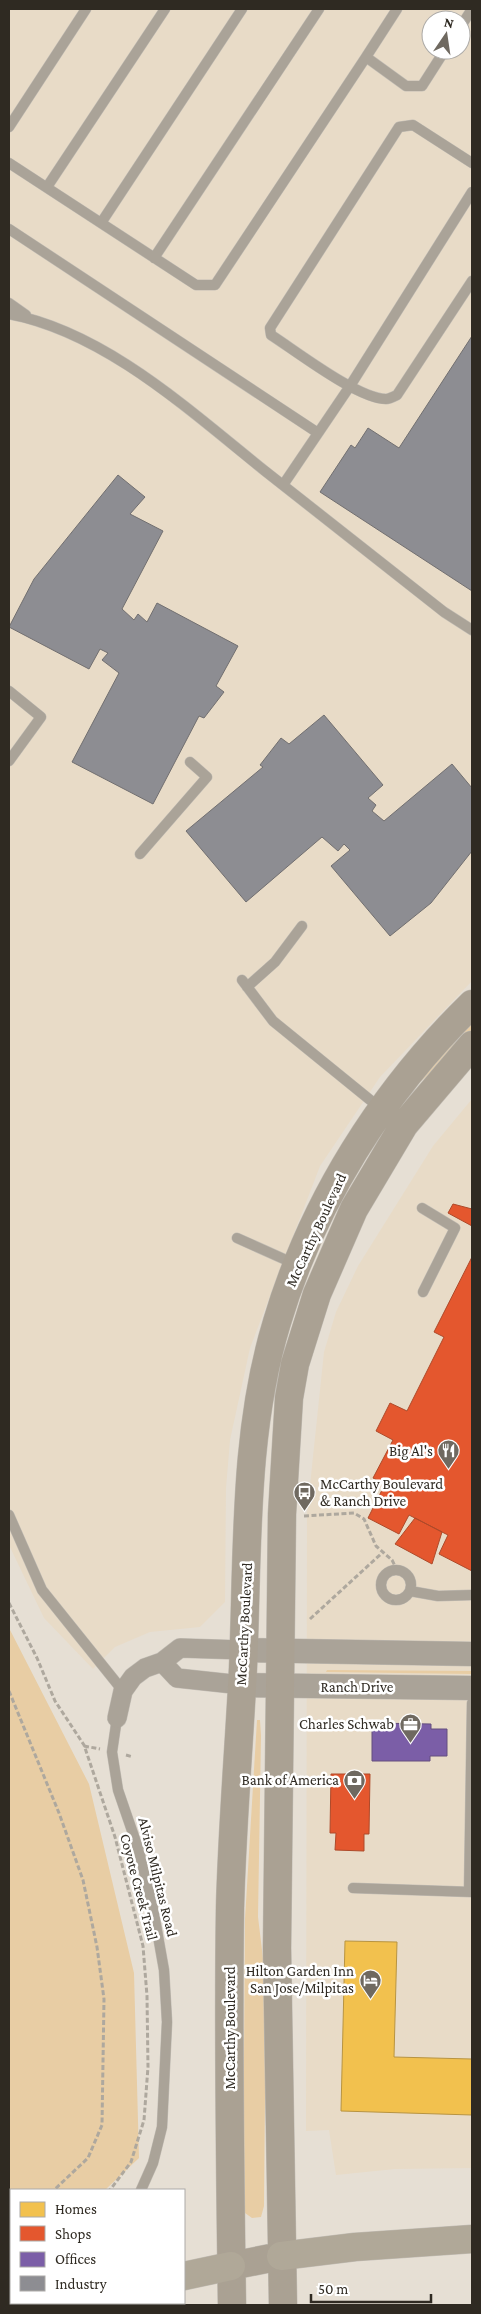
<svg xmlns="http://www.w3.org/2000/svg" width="481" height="2314" viewBox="0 0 481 2314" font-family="'Crimson Pro',serif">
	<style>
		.built { fill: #e8dbc7; fill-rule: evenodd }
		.green { fill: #e8cda4 }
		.homes { fill: #f2c14e; stroke: #b89441 }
		.shops { fill: #e4572e; stroke: #ae4a2a }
		.offices { fill: #7b5ea7; stroke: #644e7f }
		.industry { fill: #8d8d92; stroke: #716f70 }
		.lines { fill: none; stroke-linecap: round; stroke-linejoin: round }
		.service-casing { stroke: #c3beb6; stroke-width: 11 }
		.minor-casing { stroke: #c3beb6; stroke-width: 20 }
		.tertiary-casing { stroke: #c3beb6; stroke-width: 25 }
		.secondary-casing { stroke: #c3beb6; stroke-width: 29 }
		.motorway-casing { stroke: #c3beb6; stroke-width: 29 }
		.path { stroke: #aea89e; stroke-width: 3; stroke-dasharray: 5 2.5; stroke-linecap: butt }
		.service { stroke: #aaa398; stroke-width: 10 }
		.minor { stroke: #aaa398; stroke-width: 19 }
		.tertiary { stroke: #aaa398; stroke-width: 24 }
		.secondary { stroke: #aaa193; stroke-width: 28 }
		.motorway { stroke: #b0a898; stroke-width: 28 }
		.labels { text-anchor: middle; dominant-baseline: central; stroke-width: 5; stroke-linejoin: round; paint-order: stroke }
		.street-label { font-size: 15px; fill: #2f2a22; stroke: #fff }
		.poi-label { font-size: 15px; fill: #2f2a22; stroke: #fff; text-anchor: end }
	</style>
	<rect width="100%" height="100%" fill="#e6dfd4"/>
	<path class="built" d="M9,9h463v972l-92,96 -60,89 -70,182 -20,92 -4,48 -1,114 -25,25 -50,5 -35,15 -22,22 -49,-51 -35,-73zM431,20h30v30h-30z
		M472,1099v1069l-77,1 -59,6 -7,-45 -23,1 1,-617 17,-162 12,-40 22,-46 75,-120z"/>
	<path class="green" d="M472,1018v16l-55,51z
		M9,1628l80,156 45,189 5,185 -34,32h-94v55l-2,1z
		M327,1670l145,1v3l-144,-2h-2z
		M257,1720h3l1,16 -3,181 8,66 -2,223 -3,11 -9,1 -7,-5 -2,-7 2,-287z"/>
	<path class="homes" d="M345,1941l52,1 -3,115 78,2v56l-131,-4z"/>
	<path class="shops" d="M453,1204l19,5v17l-24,-13z
		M472,1257v314l-33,-17 9,-19 -6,-3 -33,-17 -10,19 -31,-16 17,-34 -12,-6 20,-38 -17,-9 14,-28 17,8 37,-74 -10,-5z
		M415,1518l27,14 -10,32 -37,-20z
		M331,1774h39l-1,60h-5v17l-29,-1 1,-17h-6z"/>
	<path class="offices" d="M372,1723l59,1v5h16v27h-17v5h-58z"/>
	<path class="industry" d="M472,336v255l-152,-99 31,-47 4,3 13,-20 31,20z
		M118,475l27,22 -15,17 33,17 -41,78 12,11 4,-6 9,8 10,-19 81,43 -22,40 8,6 -20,26 -5,-2 -46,88 -81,-42 47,-89 -17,-13 6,-7 -8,-4 -11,20 -80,-42 25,-48z
		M324,715l59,70 -15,13 8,7 -4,6 12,10 68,-57 20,24v63l-41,52 -41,33 -59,-70 19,-16 -6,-6 -6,7 -16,-14 -76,65 -60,-71 77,-64 -3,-2 21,-27 8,6z"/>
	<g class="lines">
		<defs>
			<path id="service" d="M461,26l11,-17
				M366,57l31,-48
				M9,127l77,-118
				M9,163l187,122h19l151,-228 40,29h16l23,-36
				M472,163l-59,-38 -14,2 -129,201 1,7c25,16 87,64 115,64 3,0 7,-2 11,-4l75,-114
				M47,187l118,-178
				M101,223l141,-214
				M9,229l309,204
				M154,258l165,-249
				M9,303l17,12
				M9,314c96,18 181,97 256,157 59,47 119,94 179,141l28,18
				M283,485l67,-99 122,-194
				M9,691l32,26 -32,44
				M140,854l67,-77 -17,-15
				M242,980l31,41 107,87
				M247,987l28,-25 27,-36
				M422,1208l33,20 -32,64
				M237,1238l58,26
				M9,1515l33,75 81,101
				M381 1585a15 15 0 1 1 30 0a15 15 0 1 1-30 0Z
				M410,1591l28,5 34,-1
				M117,1718l-5,34 6,38 21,61 14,57 11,62 3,52 -5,105 -9,36 -12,27
				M353,1888l119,4
				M469,1892l3,-189
				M9,2271l2,-1"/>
			<path id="minor" d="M162,1662l15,16 65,7
				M117,1718l6,-27 10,-14 12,-9 17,-6 18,-14 63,2"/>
			<path id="tertiary" d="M243,1650l229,4
				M242,1685l230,3"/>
			<path id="secondary" d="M231,2266l50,-10
				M232,2305c-2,-132 -4,-265 -2,-397 2,-80 9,-160 13,-240 5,-115 0,-235 34,-346 36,-121 105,-230 195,-318
				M283,2305l-6,-357 5,-434 7,-116 6,-34 22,-70 37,-85 50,-84 68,-80"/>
			<path id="motorway" d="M281,2256l74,-9 117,-8
				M184,2276l47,-10
				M76,2305l8,-2"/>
		</defs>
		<use href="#service" class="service-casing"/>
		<use href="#minor" class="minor-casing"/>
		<use href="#tertiary" class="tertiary-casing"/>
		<use href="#secondary" class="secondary-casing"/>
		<use href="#motorway" class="motorway-casing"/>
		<path class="path" d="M304,1516l50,-3 10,6 12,27 16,14 5,10
			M9,1603l28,55 18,43 29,44 31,92 28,109 4,50 1,71 -4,53 -13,42 -21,28
			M310,1619l72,-66
			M9,1691l50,122 24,67 14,67 7,52 -2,126 -14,33 -34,32
			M84,1746l16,3
			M126,1755l7,2
			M9,2243l2,-3
			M9,2250l2,-1"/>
		<use href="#service" class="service"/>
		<use href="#minor" class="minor"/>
		<use href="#tertiary" class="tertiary"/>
		<use href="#secondary" class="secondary"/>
		<use href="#motorway" class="motorway"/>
	</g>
	<defs>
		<symbol id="restaurant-pin" viewBox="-11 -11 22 30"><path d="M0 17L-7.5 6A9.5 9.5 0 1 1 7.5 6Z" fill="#6f6960" stroke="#fff"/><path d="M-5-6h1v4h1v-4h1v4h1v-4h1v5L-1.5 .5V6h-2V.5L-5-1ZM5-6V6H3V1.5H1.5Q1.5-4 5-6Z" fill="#fff"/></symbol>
		<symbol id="bus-pin" viewBox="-11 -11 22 30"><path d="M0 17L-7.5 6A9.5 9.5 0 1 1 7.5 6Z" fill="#6f6960" stroke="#fff"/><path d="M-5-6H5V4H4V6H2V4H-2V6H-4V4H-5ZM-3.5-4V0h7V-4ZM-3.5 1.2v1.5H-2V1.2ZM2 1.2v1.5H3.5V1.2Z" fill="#fff"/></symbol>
		<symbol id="office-pin" viewBox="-11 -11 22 30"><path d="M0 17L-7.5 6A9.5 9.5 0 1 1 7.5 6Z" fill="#6f6960" stroke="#fff"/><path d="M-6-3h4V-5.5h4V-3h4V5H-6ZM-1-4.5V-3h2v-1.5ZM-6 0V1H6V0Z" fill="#fff"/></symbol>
		<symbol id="bank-pin" viewBox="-11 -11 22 30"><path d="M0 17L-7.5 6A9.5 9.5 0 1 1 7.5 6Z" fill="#6f6960" stroke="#fff"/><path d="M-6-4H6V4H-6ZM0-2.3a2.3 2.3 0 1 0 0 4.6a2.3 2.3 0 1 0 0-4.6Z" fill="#fff"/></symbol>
		<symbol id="hotel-pin" viewBox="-11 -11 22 30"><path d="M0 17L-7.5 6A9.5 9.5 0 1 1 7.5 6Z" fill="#6f6960" stroke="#fff"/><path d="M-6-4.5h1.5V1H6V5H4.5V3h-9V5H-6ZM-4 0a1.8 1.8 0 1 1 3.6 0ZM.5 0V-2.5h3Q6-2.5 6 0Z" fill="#fff"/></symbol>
	</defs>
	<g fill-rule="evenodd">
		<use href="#restaurant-pin" x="436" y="1438" width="25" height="34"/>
		<use href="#bus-pin" x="292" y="1480" width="25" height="34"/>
		<use href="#office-pin" x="398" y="1712" width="25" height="34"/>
		<use href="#bank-pin" x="342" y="1768" width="25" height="34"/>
		<use href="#hotel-pin" x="358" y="1968" width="25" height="34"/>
	</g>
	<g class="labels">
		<g class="street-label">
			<text transform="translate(316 1230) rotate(-65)">McCarthy Boulevard</text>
			<text transform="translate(244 1624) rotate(-87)">McCarthy Boulevard</text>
			<text x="357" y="1687">Ranch Drive</text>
			<text transform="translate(158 1877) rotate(76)">Alviso Milpitas Road</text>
			<text transform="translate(139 1887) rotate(75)">Coyote Creek Trail</text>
			<text transform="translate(230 2028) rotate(-90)">McCarthy Boulevard</text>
		</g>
		<g class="poi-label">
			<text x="433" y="1451">Big Al's</text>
			<text x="320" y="1484" text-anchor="start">McCarthy Boulevard<tspan x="320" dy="17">&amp; Ranch Drive</tspan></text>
			<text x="394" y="1724">Charles Schwab</text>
			<text x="339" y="1780">Bank of America</text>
			<text x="354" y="1971">Hilton Garden Inn<tspan x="354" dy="17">San Jose/Milpitas</tspan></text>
		</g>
	</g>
	<rect width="481" height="2314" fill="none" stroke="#2f2a22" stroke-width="20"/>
	<rect x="10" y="2189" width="175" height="115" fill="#ffffff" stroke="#acaaa7"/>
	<rect x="20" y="2202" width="25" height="15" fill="#f2c14e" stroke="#acaaa7"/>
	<text x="55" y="2214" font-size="15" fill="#2f2a22">Homes</text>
	<rect x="20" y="2226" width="25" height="15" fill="#e4572e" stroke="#acaaa7"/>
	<text x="55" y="2239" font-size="15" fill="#2f2a22">Shops</text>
	<rect x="20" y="2252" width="25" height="15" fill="#7b5ea7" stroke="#acaaa7"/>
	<text x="55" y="2264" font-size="15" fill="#2f2a22">Offices</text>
	<rect x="20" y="2276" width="25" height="15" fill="#8d8d92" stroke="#acaaa7"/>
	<text x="55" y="2289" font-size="15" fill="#2f2a22">Industry</text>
	<g transform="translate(446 35) rotate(13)"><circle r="24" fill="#ffffff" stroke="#acaaa7"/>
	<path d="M0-4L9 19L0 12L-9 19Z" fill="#6f6960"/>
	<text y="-8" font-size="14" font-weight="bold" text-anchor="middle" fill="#2f2a22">N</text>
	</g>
	<path d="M311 2294v8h120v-8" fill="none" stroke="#2f2a22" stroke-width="2.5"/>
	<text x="318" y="2294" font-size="15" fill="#2f2a22" stroke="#ffffff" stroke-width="4" paint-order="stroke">50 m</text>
</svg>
